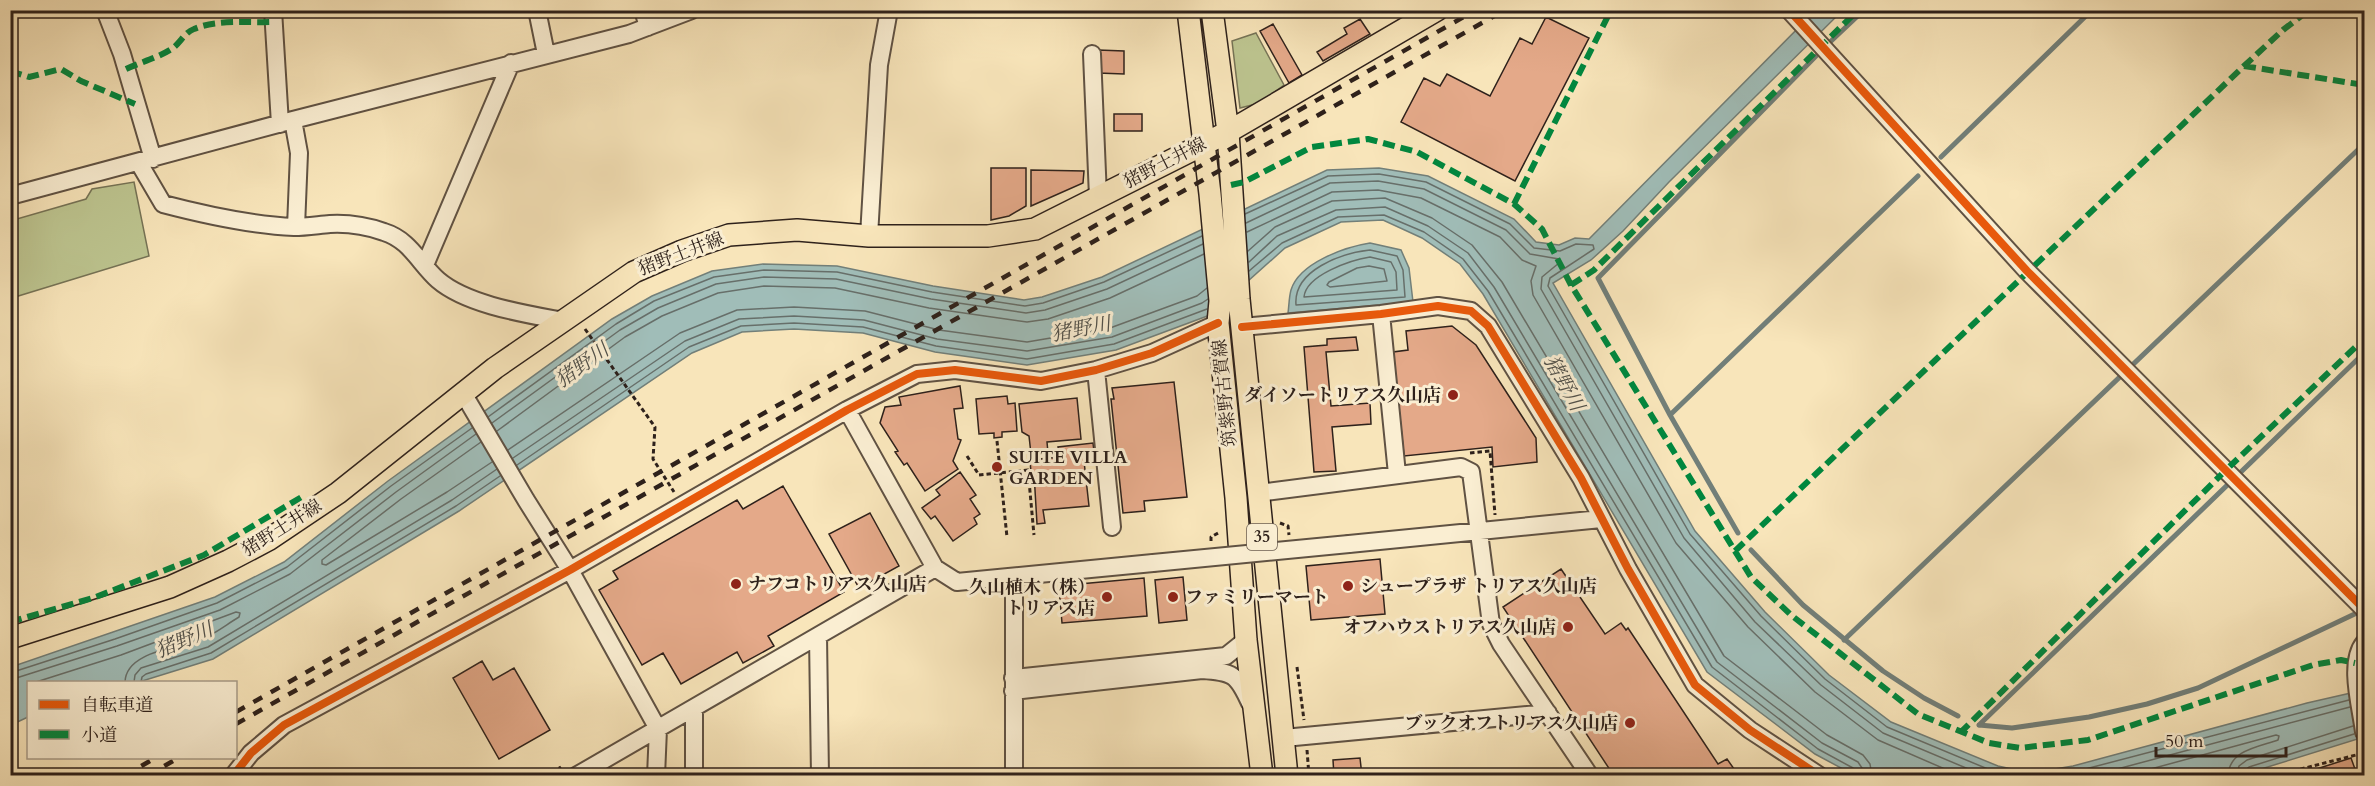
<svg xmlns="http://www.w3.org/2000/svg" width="2375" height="786" viewBox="0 0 2375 786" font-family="Cardo,'Noto Serif JP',serif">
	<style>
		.green { fill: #bdc590; stroke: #767356; stroke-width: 1.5 }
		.water { fill: #a0bdb8; stroke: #727f79; stroke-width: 1.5 }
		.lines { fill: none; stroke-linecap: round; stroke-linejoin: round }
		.shore { stroke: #676f6a; stroke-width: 1.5 }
		.stream { stroke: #727f79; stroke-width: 5 }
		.building { fill: #e4a989; stroke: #2e211b; stroke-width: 1.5 }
		.minor-casing { stroke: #605243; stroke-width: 20 }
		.major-casing { stroke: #2e211b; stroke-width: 24 }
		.path { stroke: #2e211b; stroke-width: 3; stroke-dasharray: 4.5 3; stroke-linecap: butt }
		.minor { stroke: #faeed2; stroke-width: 16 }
		.major { stroke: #f8e5ba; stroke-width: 21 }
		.rail { stroke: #2e211b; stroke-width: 4.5; stroke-dasharray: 10 10; stroke-linecap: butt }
		.minor-bridge-casing { stroke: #605243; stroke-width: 20; stroke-linecap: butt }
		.minor-bridge { stroke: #faeed2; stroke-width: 16 }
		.quiet { stroke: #00873e; stroke-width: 6; stroke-dasharray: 12 6; stroke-linecap: butt }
		.cycleway-casing { stroke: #faeed2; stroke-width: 11 }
		.cycleway { stroke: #e8590c; stroke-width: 8 }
		.poi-dot { fill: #8f2418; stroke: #faeed2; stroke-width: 2 }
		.labels { text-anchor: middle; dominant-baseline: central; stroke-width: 6; stroke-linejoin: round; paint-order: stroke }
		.shield { fill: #faeed2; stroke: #6b5e52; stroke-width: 1.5 }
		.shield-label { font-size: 16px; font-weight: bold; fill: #2e211b }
		.street-label { font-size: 18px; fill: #2e211b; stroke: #faeed2 }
		.poi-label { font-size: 18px; font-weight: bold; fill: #2e211b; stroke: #faeed2; text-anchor: end }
		.water-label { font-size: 20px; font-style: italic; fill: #50504a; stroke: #faeed2 }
	</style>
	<rect width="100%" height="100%" fill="#f8e5ba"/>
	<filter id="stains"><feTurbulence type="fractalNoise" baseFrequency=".00333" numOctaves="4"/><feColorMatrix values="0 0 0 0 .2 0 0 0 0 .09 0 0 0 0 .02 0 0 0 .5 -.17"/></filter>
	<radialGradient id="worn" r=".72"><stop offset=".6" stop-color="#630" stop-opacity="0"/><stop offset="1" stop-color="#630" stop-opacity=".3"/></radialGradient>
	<path class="green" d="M1256,33l28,52 -24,18 -20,5 -8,-67z
		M134,182l15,74 -134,41 -4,-12v-67l6,1 69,-20 6,-10z"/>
	<path class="water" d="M1816,10l26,1 -173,171 -46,49 -32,29 -38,23 142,248 70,81 64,63 62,47 107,44 32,7 43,-7 234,-63 57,-13v47l-122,38h-388l-39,-21 -108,-82 -224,-378 -23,-30 -38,-26 -39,-18 -42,2 -56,26 -75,67 -94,35 -89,15 -92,-13 -72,-19 -69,-4 -52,3 -50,21 -233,158 -246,148 -74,23h-111v35l-17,8v-58l204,-70 69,-35 104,-81 224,-162 40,-23 60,-25 51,-7 74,2 96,20 91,14 18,-3 60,-20 225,-107 52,-2 49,8 86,43 22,23 23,3 16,-7 14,1z
		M1370,243l31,7 8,18 4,34 -125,11c1,-7 1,-16 3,-23 8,-27 54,-43 79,-47z"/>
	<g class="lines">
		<path class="shore" d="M1245,214l83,-38 51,-2 47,8 84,42 24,24 26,3 16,-7 17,1 1,4 -44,29 -2,8 142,248 71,82 64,63 62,48 108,45 18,4
			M1246,223l84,-40 48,-2 46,8 82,41 24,24 29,5v4l-17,14 -1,12 143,249 71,84 66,63 62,48 102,43
			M1247,232l85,-40 46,-2 43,8 79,39 22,23 14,6 -5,15 2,14 143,248 72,84 67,65 63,48 83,36
			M1370,250l27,6 6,14 2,27 -109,8c-3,-35 46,-52 74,-55z
			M1248,251l27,-24 57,-26 53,-3 47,20 40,27 30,37 222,374 103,79 36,20 7,9 2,12
			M1370,257l21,5 5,10 1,18 -93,7c2,-22 47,-37 66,-40z
			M1249,262l28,-26 59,-26 49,-3 43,19 40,27 26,34 223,375 105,81 36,19 4,6 1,8
			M1369,266l15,3 3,12 -57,6 -3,-2 2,-3 28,-14z
			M1249,271l33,-28 56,-26 46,-2 40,17 39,27 25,32 224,376 106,82 35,19 3,8
			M488,417l128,-93 38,-23 60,-24 50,-7 73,2 95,20 93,14 18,-3 61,-21 98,-46
			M492,423l128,-93 38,-22 58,-24 48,-7 72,2 95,20 95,14 19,-3 62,-21 96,-45
			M497,431l128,-94 37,-21 56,-23 46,-7 71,2 94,20 98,14 21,-3 62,-21 94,-44
			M481,442l-80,57 -79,61v4l4,1 121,-73 45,-30
			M508,450l172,-117 57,-23 57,-3 71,4 74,19 88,12 83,-14 87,-32 10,-8
			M513,458l172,-117 54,-22 55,-3 70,4 73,19 90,12 85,-14 90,-34 6,-4
			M517,465l172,-118 52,-21 53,-3 69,4 73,19 91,13 87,-15 93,-35
			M10,673l105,-34 102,-36 70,-36 104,-81 81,-58
			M10,680l107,-34 103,-36 70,-36 106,-82 80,-58
			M36,682l85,-27 115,-43 4,1 -1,4c-12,7 -24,17 -37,22 -23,9 -76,12 -77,43
			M134,682l1,-7 6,-7 67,-21 244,-147 45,-31
			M141,682l1,-5 4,-3 65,-21 245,-147 44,-30
			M2054,776l20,-4 275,-72
			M2091,776l259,-69
			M2125,776l151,-41 3,1 -1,4c-20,7 -49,10 -50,36
			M2237,776l2,-10 8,-6 106,-34
			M2245,776v-6l4,-3 105,-33"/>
		<path class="stream" d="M1829,43l35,-33
			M1816,56l-218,222 72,137 248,-239
			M1941,157l151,-147
			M1670,415l68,118
			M1751,550l52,55 80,66 41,27 34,18
			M1844,640l520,-496
			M1979,725l385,-372
			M1979,725l33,3 77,-11 58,-13 51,-16 163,-77"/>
	</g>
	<path class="building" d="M1546,17l43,21 -74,143 -114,-59 23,-44 16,8 7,-12 43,22 30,-58 12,6z
		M1360,19l10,15 -47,27 -6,-9 30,-18 -3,-6z
		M1273,24l29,51 -13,8 -29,-52z
		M1098,50l26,1v23l-26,-1z
		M1114,114h28v17h-28z
		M991,168h35v38l-17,10 -18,4z
		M1031,170l53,1 -1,12 -52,23z
		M1452,326l24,19 60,93 1,24 -44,5 -1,-20 -88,9 -11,-104 15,-2 -2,-19z
		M1356,337l2,13 -32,2 5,54 39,-3 1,21 -39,3 4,44 -22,1 -10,-125 23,-2v-6z
		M1174,382l13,115 -43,4 1,10 -22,2 -12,-114h3l-2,-11z
		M960,386l3,22 -9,1 4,30 3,1 -8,21 5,8 -33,22 -18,-28 -3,2 -9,-13 3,-1 -18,-28 5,-16 16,-2 -2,-8z
		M1007,396l1,8 7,-1 2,28 -15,1v5l-8,1v-5l-15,1 -3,-35z
		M1077,398l4,41 -34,3 1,11 -17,1 -2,-18 -7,-4 -3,-28z
		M1093,443l2,17 -11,1 5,45 -46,4 2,13 -8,1 -3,-51h-3l-1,-13 30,-3 -2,-10z
		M960,472l16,23 -6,4 10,15 -6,4 3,6 -24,17 -18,-25 -4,3 -9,-11 18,-13 -4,-5z
		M783,486l61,106 -76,44 6,10 -31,17 -6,-11 -56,32 -18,-31 -21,12 -43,-75 19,-11 -5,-8 124,-71 6,9z
		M870,513l29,53 -40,22 -30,-54z
		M1380,559l5,55 -74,6 -5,-54z
		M1561,569l44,65 16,-11 5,7 2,-2 90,136 9,-5 12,17h-125l-111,-169z
		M1183,577l4,43 -28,3 -4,-43z
		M1144,578l3,38 -85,7 -3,-35 10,-1v-2z
		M482,661l11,19 21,-12 36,62 -51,29 -46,-81z
		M1360,758l2,18h-28l-1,-16z
		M2351,758l4,11 -17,7h-29l-2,-4z"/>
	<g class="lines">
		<defs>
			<path id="minor" d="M105,10l17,44 31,105
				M273,10l7,114
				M537,10l9,44
				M643,10l5,17
				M1789,10l238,261 337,338
				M1092,54l6,143
				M293,120l6,33 -3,74
				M139,163l24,41c42,11 87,21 131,23 12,0 24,-2 36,-3 19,-1 37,2 54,8 26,8 35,31 54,48 29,25 88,34 125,41
				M10,196l283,-76 336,-86 63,-24
				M869,236l10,-171 10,-55
				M425,265l86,-202
				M1381,314l16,160
				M1242,327l139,-13 57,-8 33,5 17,15 93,152 47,91 67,116 55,45 70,46
				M1096,370l16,157
				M463,393l63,107 44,70 88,159 -2,47
				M847,410l88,158 22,14 196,-19
				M1258,493l203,-26 10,5 20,152 10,20 89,132
				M1349,544l252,-25
				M1014,577v199
				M818,636l2,140
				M2364,643c-16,20 -3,64 0,89
				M1013,678l213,-22 20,-16
				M1013,691l189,-21c31,2 35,4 48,33
				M694,708v68
				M1284,738l264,-25
				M233,776l18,-23 33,-28 286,-155 277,-160 70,-36 38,-4 86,11 55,-11 56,-17 66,-30
				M576,776l359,-208"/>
			<path id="major" d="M1188,10l22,184 10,107 -2,22 18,175 10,142 16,136
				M1212,10l16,122 11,167 48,477
				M10,638l160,-51 58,-26 40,-21 70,-47 157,-125 139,-96 48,-21 47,-16 68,-5 72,6h119l47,-7 193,-97 209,-122"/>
		</defs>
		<use href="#minor" class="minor-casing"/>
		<use href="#major" class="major-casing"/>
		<path class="path" d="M585,329l70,98 -2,32 21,33
			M997,441l10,96
			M1470,453l20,-2 5,64
			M967,456l12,19 49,-5 6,65
			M1280,523l8,3 1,9
			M1211,541v-4l9,-5
			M1297,667l7,53
			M1307,750l2,26
			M546,776l15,-9
			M2287,776l10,-6 67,-17"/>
		<use href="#minor" class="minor"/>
		<use href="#major" class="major"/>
		<path class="rail" d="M236,712l1240,-702
			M236,724l1269,-714
			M124,776l31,-18
			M147,776l31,-18"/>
		<defs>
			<path id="minor-bridge" d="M1153,563l196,-19"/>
		</defs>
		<use href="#minor-bridge" class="minor-bridge-casing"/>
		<use href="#minor-bridge" class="minor-bridge"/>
		<path class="quiet" d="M2244,66l120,19
			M126,69c15,-7 34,-12 47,-21 8,-6 12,-16 21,-19 23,-10 54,-6 79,-7
			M10,71l19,6 32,-8 20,12 54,23
			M1231,185l13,-3 68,-35 56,-8 49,13 97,52 28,25 29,56 180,292 40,38 127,99 71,29 31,5 68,-8 225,-75 28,-5 14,3
			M1514,204l97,-194
			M1571,285l23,-15 264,-260
			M1735,551l509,-485 39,-36 26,-20
			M10,622l83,-24 111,-43 101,-60
			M1960,733l266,-263 138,-131"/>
		<defs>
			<path id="cycleway" d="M1789,10l238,261 337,338
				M1242,327l139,-13 57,-8 33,5 17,15 93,152 47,91 67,116 55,45 70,46
				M233,776l18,-23 33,-28 286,-155 277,-160 70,-36 38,-4 86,11 55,-11 56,-17 66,-30"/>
		</defs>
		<use href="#cycleway" class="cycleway-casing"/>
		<use href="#cycleway" class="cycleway"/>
	</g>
	<g class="poi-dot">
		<circle cx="1453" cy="395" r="6"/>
		<circle cx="997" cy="467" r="6"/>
		<circle cx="736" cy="584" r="6"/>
		<circle cx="1348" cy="586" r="6"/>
		<circle cx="1107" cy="597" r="6"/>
		<circle cx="1173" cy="597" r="6"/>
		<circle cx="1568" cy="627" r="6"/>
		<circle cx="1630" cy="723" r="6"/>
	</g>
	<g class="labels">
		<rect class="shield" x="1247" y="524" width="30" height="26" rx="4.5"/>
		<g class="shield-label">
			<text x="1262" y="537">35</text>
		</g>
		<g class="street-label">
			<text transform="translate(1165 163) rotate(-27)">猪野土井線</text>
			<text transform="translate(681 254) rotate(-21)">猪野土井線</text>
			<text transform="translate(1225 393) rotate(-96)">筑紫野古賀線</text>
			<text transform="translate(282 528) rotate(-32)">猪野土井線</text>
		</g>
		<g class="poi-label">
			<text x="1441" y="395">ダイソートリアス久山店</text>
			<text x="1009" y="457" text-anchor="start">SUITE VILLA<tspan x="1009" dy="21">GARDEN</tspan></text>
			<text x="748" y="584" text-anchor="start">ナフコトリアス久山店</text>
			<text x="1360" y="586" text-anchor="start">シュープラザ トリアス久山店</text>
			<text x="1095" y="587">久山植木（株）<tspan x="1095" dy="21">トリアス店</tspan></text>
			<text x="1185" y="597" text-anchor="start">ファミリーマート</text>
			<text x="1556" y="627">オフハウストリアス久山店</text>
			<text x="1618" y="723">ブックオフトリアス久山店</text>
		</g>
		<g class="water-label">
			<text transform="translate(1081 329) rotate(-11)">猪野川</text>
			<text transform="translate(582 365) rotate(-36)">猪野川</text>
			<text transform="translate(1564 383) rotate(61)">猪野川</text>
			<text transform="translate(184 640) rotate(-23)">猪野川</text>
		</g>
	</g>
	<rect width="2375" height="786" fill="none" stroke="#f8e5ba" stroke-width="36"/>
	<rect x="12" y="12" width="2351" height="762" fill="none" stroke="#2e211b" stroke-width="3"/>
	<rect x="18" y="18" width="2339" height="750" fill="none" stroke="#2e211b" stroke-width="1.5"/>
	<rect x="27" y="681" width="210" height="78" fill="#faeed2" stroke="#a89c89" stroke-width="1.5"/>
	<rect x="39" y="700" width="30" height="9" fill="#e8590c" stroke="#a89c89" stroke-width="1.5"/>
	<text x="81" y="711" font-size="18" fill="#2e211b">自転車道</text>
	<rect x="39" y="730" width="30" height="9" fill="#00873e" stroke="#a89c89" stroke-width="1.5"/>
	<text x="81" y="741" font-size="18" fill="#2e211b">小道</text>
	<path d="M2156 747v9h130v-9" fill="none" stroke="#2e211b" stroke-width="3"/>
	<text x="2165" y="747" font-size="18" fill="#2e211b" stroke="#faeed2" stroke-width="4.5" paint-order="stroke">50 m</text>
	<rect width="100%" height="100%" filter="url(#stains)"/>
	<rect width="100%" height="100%" fill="url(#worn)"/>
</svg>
